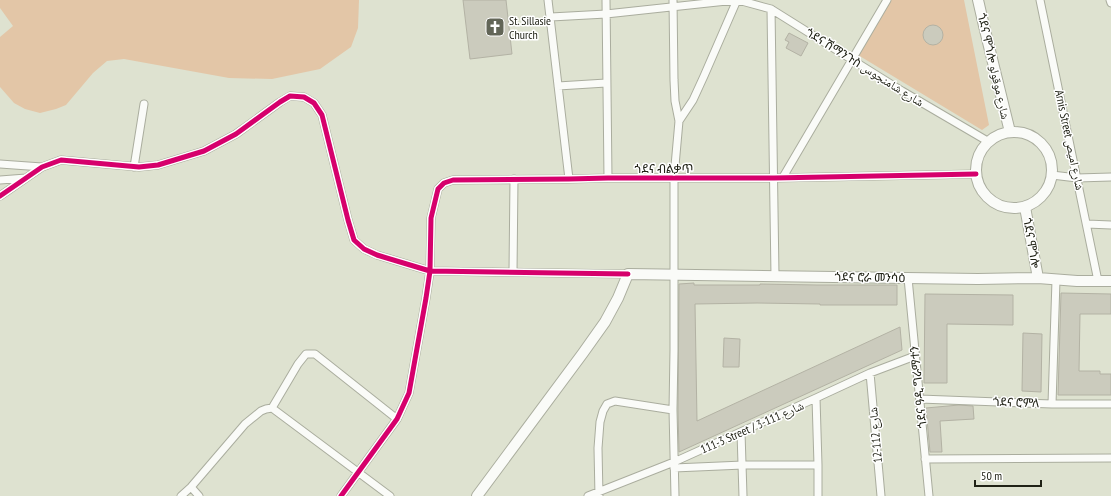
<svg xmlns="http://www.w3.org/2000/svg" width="1111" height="496" viewBox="0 0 1111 496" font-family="'PT Sans Narrow','Noto Naskh Arabic','Noto Sans Ethiopic',sans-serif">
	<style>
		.green { fill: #e3c6a7 }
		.building { fill: #cbcbbd; stroke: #b3b2a4 }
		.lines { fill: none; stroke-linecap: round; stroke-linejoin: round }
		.street-casing { stroke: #aaad9e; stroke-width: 9 }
		.secondary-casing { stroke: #aaad9e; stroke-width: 12 }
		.street { stroke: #fafbf8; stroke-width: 7 }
		.secondary { stroke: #fafbf8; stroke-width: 10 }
		.cycleway-casing { stroke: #fff; stroke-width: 8 }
		.cycleway { stroke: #d6006c; stroke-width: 5 }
		.labels { text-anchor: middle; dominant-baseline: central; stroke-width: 3; stroke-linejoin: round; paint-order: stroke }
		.poi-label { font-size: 12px; fill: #202216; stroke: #fff; text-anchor: start }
		.street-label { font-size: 12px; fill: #202216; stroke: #fff }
	</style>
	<rect width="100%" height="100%" fill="#dee2d0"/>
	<path class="green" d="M0,0h359l-1,28 -7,19 -31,22 -48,10 -43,-1 -105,-19 -17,2 -14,12 -27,32 -10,4 -16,4 -15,-4 -11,-6 -14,-16v-50l13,-11 -13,-18z
		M891,0h73l25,125 -7,5 -124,-75z"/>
	<path class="building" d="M463,0h43l6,54 -42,5z
		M923 35a10 10 0 1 1 20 0a10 10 0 1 1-20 0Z
		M789,33l19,10 -7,13 -15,-8 3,-6 -4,-2z
		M694,283v2h66v-1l57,1h80v20h-77v-1l-63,-1 -62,1 2,117 203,-94 2,23 -223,102 -1,-42 1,-126z
		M1061,293l50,1v20h-31l-1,57h21v3h11v21h-53z
		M925,294l88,1v30l-66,-1v59h-23z
		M1023,333l19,1 -1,58 -19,-1z
		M724,338l16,1 -1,28h-16z
		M959,405l14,1 1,13 -34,2 2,31h-12l-4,-44z"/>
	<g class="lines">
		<defs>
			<path id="street" d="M548,0l21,179
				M606,0l2,178
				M673,0l1,80 1,21 4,20 -5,56v173l-1,60 2,86
				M738,0l33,9 131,82 87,51
				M1040,0l58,281
				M1110,0l1,3
				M771,9l4,267
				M551,17l55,-3 130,-14
				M558,86l48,-3
				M679,121l14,-21 11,-24 33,-76
				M0,164l42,3
				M134,167l10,-63
				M1052,175l25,3 34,-1
				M783,177l104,-177
				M0,180l26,-2
				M0,196l42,-29 19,-7 78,7 19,-2 46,-14 32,-17 44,-32 10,-6 14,1 10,6 8,12 26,105 6,20 10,9 13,6 53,16 198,3
				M1087,224l24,1
				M513,272l1,-93
				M908,278l21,218
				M870,373l11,123
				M816,398l2,67v31
				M920,399l132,5h59
				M1052,404l4,-124
				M272,408l26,-44 8,-10h9l82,65
				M741,432l2,64
				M925,459l186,-1
				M674,468l69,-3h75
				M191,487l8,9
				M181,496l10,-9 54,-63 16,-13 5,-2 6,-1 118,88
				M341,496l56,-77 12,-26 17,-95 4,-27 1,-53 7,-29 6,-6 9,-3 116,-1 39,-1h166l202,-4
				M588,496l86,-34 142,-64 54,-25 45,-17
				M599,496l-1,-48 2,-26 3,-11 4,-7 8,-3 58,9"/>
			<path id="secondary" d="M978,0l6,26 26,106
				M976 170a38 38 0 1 1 76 0a38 38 0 1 1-76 0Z
				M1025,207l13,71
				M477,496l106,-143 22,-31 13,-24 10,-24 350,5 60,-1 39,3h34"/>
		</defs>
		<use href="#street" class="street-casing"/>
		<use href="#secondary" class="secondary-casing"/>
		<use href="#street" class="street"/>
		<use href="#secondary" class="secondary"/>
		<defs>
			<path id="cycleway" d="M0,196l42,-29 19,-7 78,7 19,-2 46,-14 32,-17 44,-32 10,-6 14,1 10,6 8,12 26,105 6,20 10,9 13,6 53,16 198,3
				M341,496l56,-77 12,-26 17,-95 4,-27 1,-53 7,-29 6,-6 9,-3 116,-1 39,-1h166l202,-4"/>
		</defs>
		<use href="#cycleway" class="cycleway-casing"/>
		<use href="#cycleway" class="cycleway"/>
	</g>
	<defs>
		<symbol id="church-square" viewBox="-11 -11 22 22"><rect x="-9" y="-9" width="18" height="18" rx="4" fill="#626557" stroke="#fff"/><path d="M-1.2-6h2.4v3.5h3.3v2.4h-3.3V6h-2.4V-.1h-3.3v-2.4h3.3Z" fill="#fff"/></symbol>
	</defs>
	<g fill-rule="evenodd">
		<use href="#church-square" x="484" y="16" width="22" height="22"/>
	</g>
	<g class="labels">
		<g class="poi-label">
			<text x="509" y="20">St. Sillasie<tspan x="509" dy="14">Church</tspan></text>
		</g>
		<g class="street-label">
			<text transform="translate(994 66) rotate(77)">ጎደና ሞጎሎ شارع موقولو</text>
			<text transform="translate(865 67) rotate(32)">ጎደና ሽማንጉስ شارع شامنجوس</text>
			<text transform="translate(1070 140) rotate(78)">Arnis Street شارع اميص</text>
			<text x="664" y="168">ጎደና ብልቃጥ</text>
			<text transform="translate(1032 243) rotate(80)">ጎደና ሞጎሎ</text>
			<text transform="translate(870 277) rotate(1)">ጎደና ሮራ መንሳዕ</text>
			<text transform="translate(918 387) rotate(-96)">ጎደና ዓዲ ግራማተን</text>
			<text transform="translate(1016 402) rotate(2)">ጎደና ሮምለ</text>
			<text transform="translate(752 427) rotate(-24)">111-3 Street / شارع 111-3</text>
			<text transform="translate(875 435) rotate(-95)">شارع 112-12</text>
		</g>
	</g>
	<path d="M975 480v6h66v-6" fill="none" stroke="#202216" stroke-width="2"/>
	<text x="981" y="480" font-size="12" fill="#202216" stroke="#ffffff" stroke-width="3" paint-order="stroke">50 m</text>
</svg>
